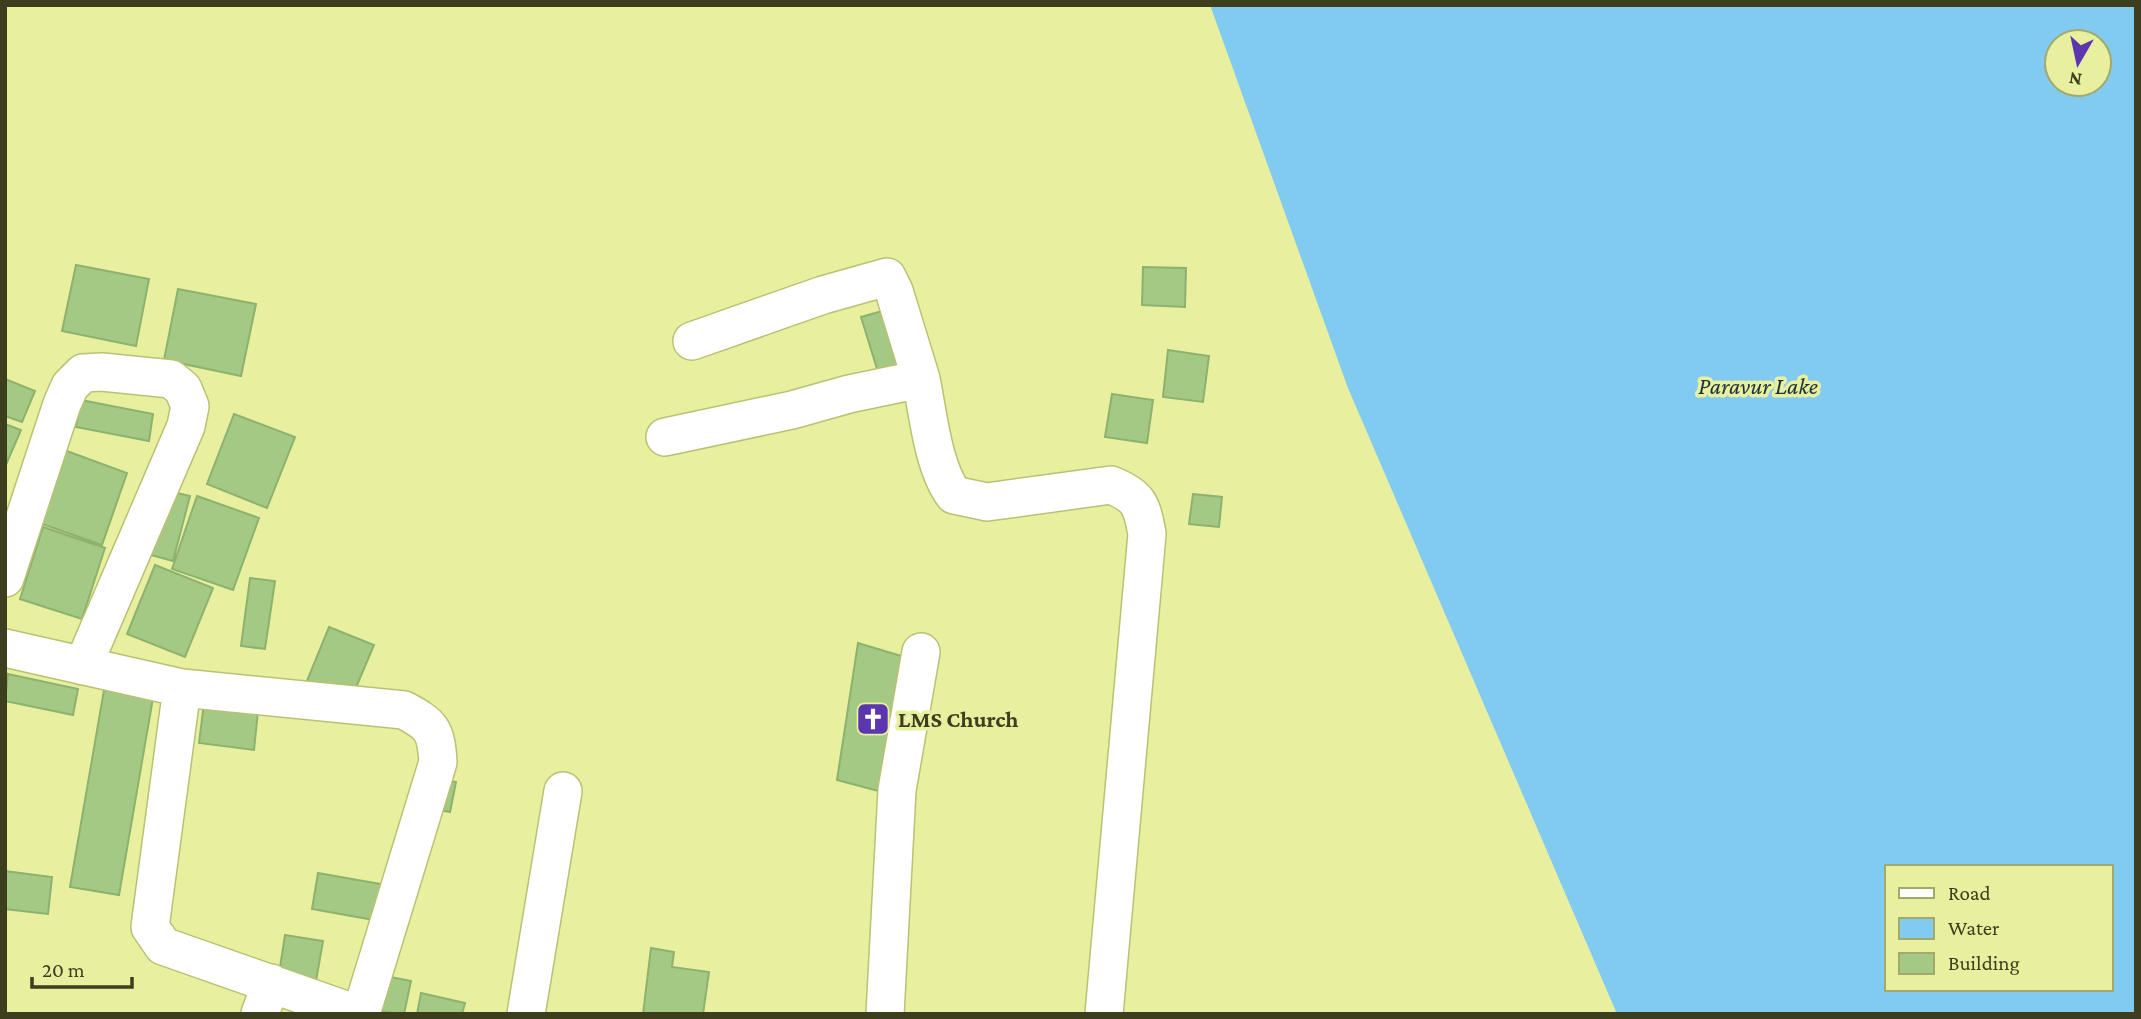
<svg xmlns="http://www.w3.org/2000/svg" width="2141" height="1019" viewBox="0 0 2141 1019" font-family="'Crimson Pro',serif">
	<style>
		.water { fill: #81caf0; fill-rule: evenodd }
		.building { fill: #a3c985; stroke: #8cb26e; stroke-width: 2 }
		.lines { fill: none; stroke-linecap: round; stroke-linejoin: round }
		.minor-casing { stroke: #bbc173; stroke-width: 40 }
		.minor { stroke: #fff; stroke-width: 37 }
		.labels { text-anchor: middle; dominant-baseline: central; stroke-width: 7; stroke-linejoin: round; paint-order: stroke }
		.poi-label { font-size: 23px; font-weight: bold; fill: #3c3e1e; stroke: #e8ef9f; text-anchor: start }
		.water-label { font-size: 24px; font-style: italic; fill: #1a313c; stroke: #e8ef9f }
	</style>
	<rect width="100%" height="100%" fill="#e8ef9f"/>
	<path class="water" d="M1210,5h926v1009h-519l-269,-626zM2057,42h42v42h-42zM1887,867h224v122h-224z"/>
	<path class="building" d="M76,265l73,14 -13,67 -74,-15z
		M1143,267l43,1 -1,39 -43,-2z
		M178,289l78,15 -15,72 -77,-16z
		M893,308l17,55 -32,9 -17,-55z
		M1168,350l41,6 -6,46 -40,-5z
		M5,379l30,12 -13,31 -17,-6z
		M1112,394l41,6 -6,43 -42,-6z
		M81,400l72,14 -4,27 -73,-14z
		M234,414l61,23 -28,71 -60,-24z
		M5,424l16,6 -16,37z
		M64,450l63,23 -25,72 -63,-22z
		M160,489l30,7 -17,65 -29,-8z
		M1193,494l29,3 -3,30 -30,-3z
		M197,496l62,22 -26,72 -61,-21z
		M43,527l62,21 -23,71 -62,-20z
		M155,565l58,23 -28,69 -58,-23z
		M250,578l25,3 -10,68 -24,-3z
		M329,627l45,18 -30,71 -44,-18z
		M858,643l53,16 -25,134 -49,-13z
		M8,674l70,15 -5,26 -68,-14z
		M104,690l49,8 -34,197 -49,-8z
		M205,695l54,6 -5,49 -55,-7z
		M435,778l21,4 -6,30 -21,-4z
		M5,871l47,6 -4,37 -43,-5z
		M318,873l74,13 -7,36 -73,-13z
		M285,935l38,6 -7,40 -37,-7z
		M651,948l23,4 -2,15 37,5 -6,42h-60z
		M380,975l31,6 -7,33 -31,-3z
		M421,993l44,10 -3,11h-45z"/>
	<g class="lines">
		<defs>
			<path id="minor" d="M692,341l131,-46 64,-18 7,14 27,88
				M665,437l127,-27 57,-16 72,-15c7,34 12,89 33,116l33,7 124,-17c28,11 31,20 36,49l-43,480
				M5,578l57,-174 8,-18 13,-13 19,-1 69,7 12,10 7,17 -4,20 -103,240
				M5,648l177,40 -32,239 13,19 194,68
				M182,688l222,22c28,15 32,20 34,52l-77,252
				M260,1014l11,-31
				M526,1014l37,-223
				M885,1014l12,-224 24,-138"/>
		</defs>
		<use href="#minor" class="minor-casing"/>
		<use href="#minor" class="minor"/>
	</g>
	<defs>
		<symbol id="church-square" viewBox="-11 -11 22 22"><rect x="-9" y="-9" width="18" height="18" rx="4" fill="#5c36ae" stroke="#e8ef9f"/><path d="M-1.2-6h2.4v3.5h3.3v2.4h-3.3V6h-2.4V-.1h-3.3v-2.4h3.3Z" fill="#fff"/></symbol>
	</defs>
	<g fill-rule="evenodd">
		<use href="#church-square" x="854" y="700" width="38" height="38"/>
	</g>
	<g class="labels">
		<g class="poi-label">
			<text x="898" y="719">LMS Church</text>
		</g>
		<g class="water-label">
			<text x="1758" y="385">Paravur Lake</text>
		</g>
	</g>
	<rect width="2141" height="1019" fill="none" stroke="#3c3e1e" stroke-width="14"/>
	<rect x="1885" y="865" width="228" height="126" fill="#e8ef9f" stroke="#a3a86b" stroke-width="2"/>
	<rect x="1899" y="888" width="35" height="10" fill="#ffffff" stroke="#a3a86b" stroke-width="2"/>
	<text x="1948" y="900" font-size="21" fill="#3c3e1e">Road</text>
	<rect x="1899" y="918" width="35" height="21" fill="#81caf0" stroke="#a3a86b" stroke-width="2"/>
	<text x="1948" y="935" font-size="21" fill="#3c3e1e">Water</text>
	<rect x="1899" y="953" width="35" height="21" fill="#a3c985" stroke="#a3a86b" stroke-width="2"/>
	<text x="1948" y="970" font-size="21" fill="#3c3e1e">Building</text>
	<g transform="translate(2078 63) rotate(189)"><circle r="33" fill="#e8ef9f" stroke="#a3a86b" stroke-width="2"/>
	<path d="M0-5L12 26L0 18L-12 26Z" fill="#5c36ae"/>
	<text y="-10" font-size="19" font-weight="bold" text-anchor="middle" fill="#3c3e1e">N</text>
	</g>
	<path d="M32 977v10h100v-10" fill="none" stroke="#3c3e1e" stroke-width="3.5"/>
	<text x="42" y="977" font-size="21" fill="#3c3e1e" stroke="#e8ef9f" stroke-width="5" paint-order="stroke">20 m</text>
</svg>
